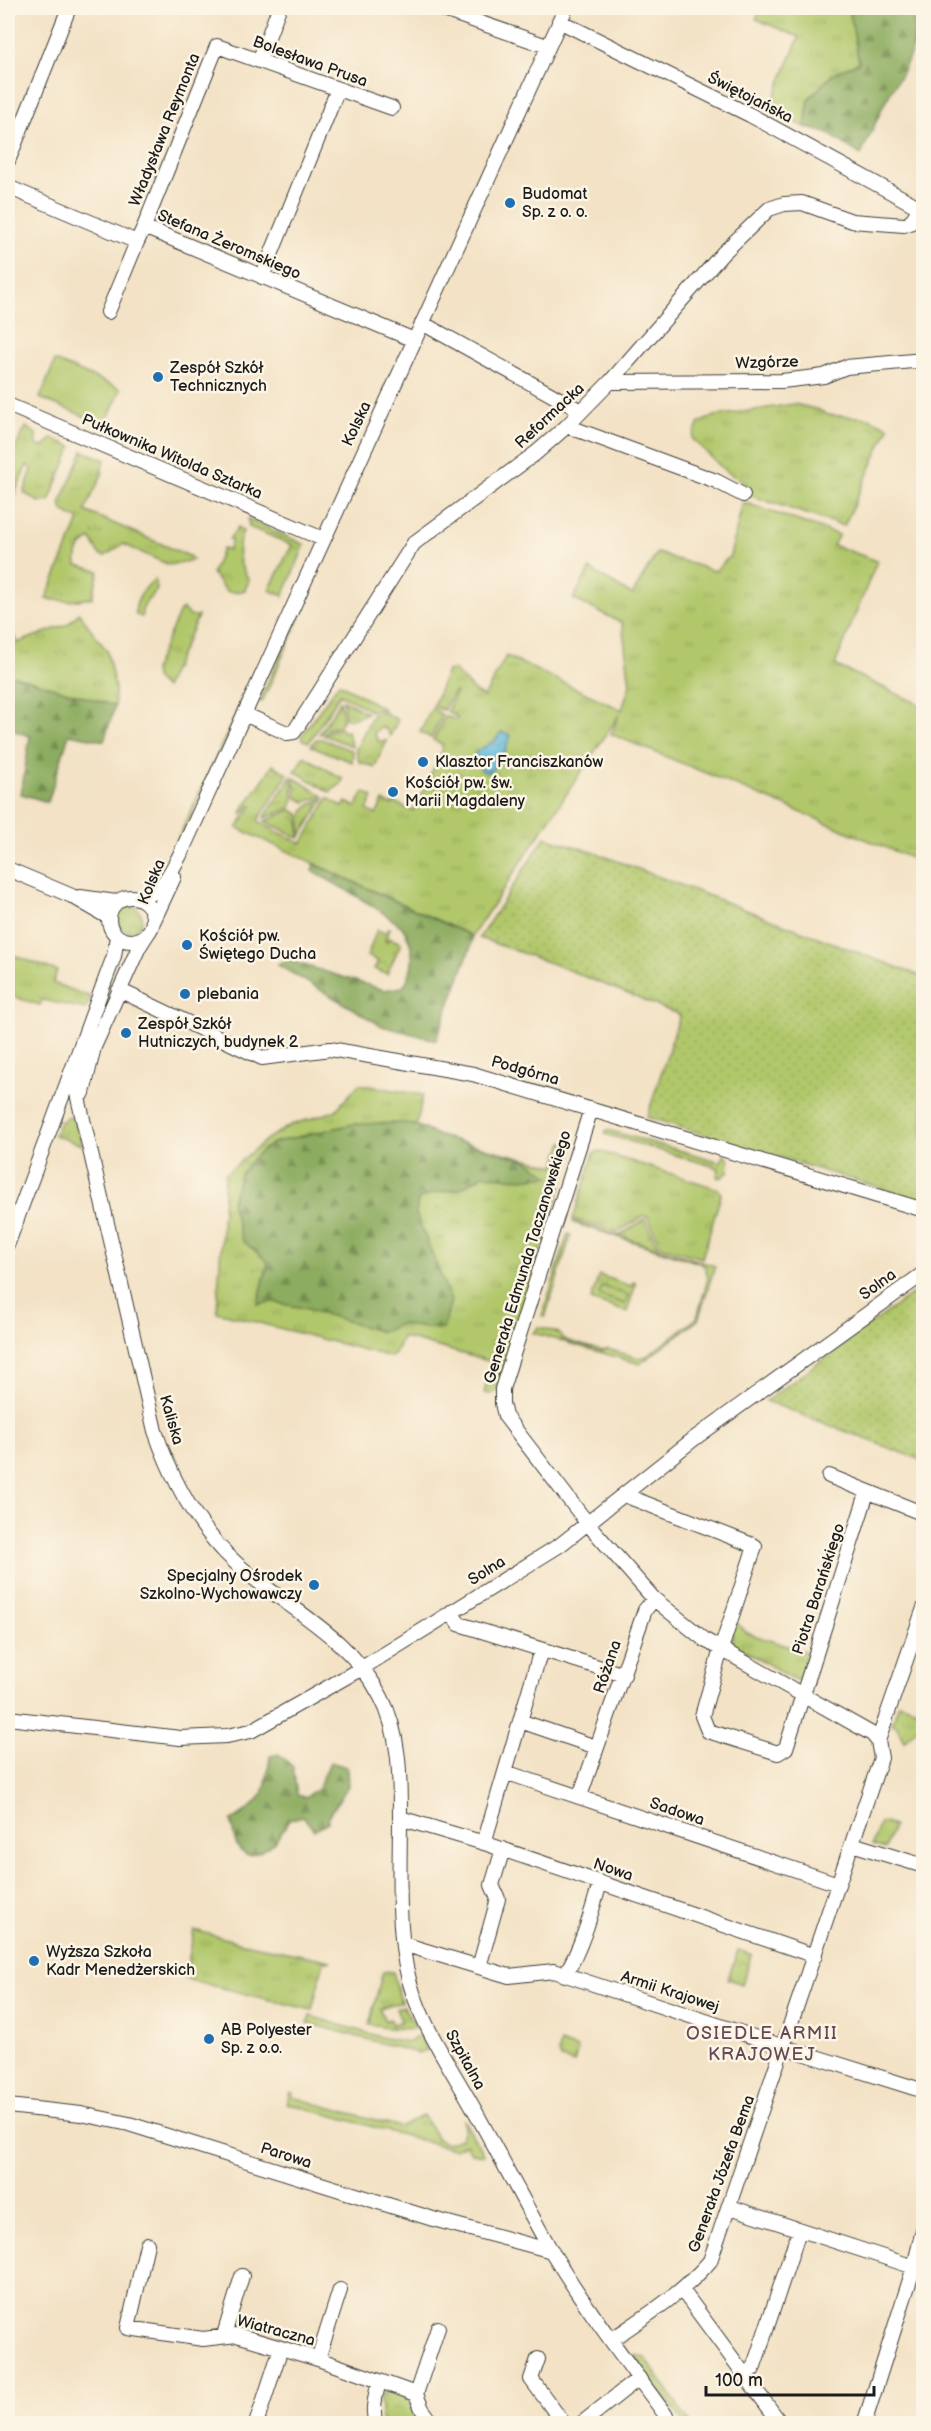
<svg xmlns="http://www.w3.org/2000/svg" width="931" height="2431" viewBox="0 0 931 2431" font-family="'Balsamiq Sans',sans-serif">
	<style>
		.grass { fill: url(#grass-tufts); stroke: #667244; stroke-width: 1.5 }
		.forest { fill: url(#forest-firs); stroke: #54643e; stroke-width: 1.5 }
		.park { fill: url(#park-crowns); stroke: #667244; stroke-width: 1.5 }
		.garden { fill: url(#garden-dots); stroke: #667244; stroke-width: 1.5 }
		.pitch { fill: #b1c76b; stroke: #667244; stroke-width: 1.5 }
		.water { fill: url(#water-waves); stroke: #3e6b7c; stroke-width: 1.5 }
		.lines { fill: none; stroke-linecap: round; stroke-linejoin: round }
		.minor-casing { stroke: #3c3a35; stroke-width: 16 }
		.minor { stroke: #fff; stroke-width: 14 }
		.poi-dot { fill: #1f6fb2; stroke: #fcf5e5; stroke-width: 2 }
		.labels { text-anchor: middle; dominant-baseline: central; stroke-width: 5; stroke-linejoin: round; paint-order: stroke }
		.street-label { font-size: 16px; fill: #1c1c1c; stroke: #fcf5e5 }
		.poi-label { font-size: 16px; fill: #1c1c1c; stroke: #fcf5e5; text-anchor: start }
		.neighbourhood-label { font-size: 18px; letter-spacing: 1.5px; fill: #624955; stroke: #fcf5e5 }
	</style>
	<defs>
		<pattern id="grass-tufts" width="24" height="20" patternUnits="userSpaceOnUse" patternTransform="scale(1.5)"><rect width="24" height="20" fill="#b1c76b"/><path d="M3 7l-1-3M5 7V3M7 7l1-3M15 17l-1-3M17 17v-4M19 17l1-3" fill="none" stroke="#98aa5c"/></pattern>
		<pattern id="forest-firs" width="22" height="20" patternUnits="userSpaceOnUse" patternTransform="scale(1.5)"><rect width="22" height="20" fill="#8cac5f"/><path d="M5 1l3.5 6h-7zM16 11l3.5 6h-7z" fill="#728b4e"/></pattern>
		<pattern id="park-crowns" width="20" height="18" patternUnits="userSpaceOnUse" patternTransform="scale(1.5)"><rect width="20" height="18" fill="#b1c76b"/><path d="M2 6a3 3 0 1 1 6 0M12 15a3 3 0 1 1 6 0" fill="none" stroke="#98aa5c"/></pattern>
		<pattern id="garden-dots" width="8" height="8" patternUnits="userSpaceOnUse" patternTransform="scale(1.5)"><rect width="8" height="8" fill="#b1c76b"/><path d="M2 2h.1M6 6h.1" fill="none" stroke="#98aa5c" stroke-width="1.8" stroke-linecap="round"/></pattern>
		<pattern id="water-waves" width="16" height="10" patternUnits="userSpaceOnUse" patternTransform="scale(1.5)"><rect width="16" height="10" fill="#5fbadc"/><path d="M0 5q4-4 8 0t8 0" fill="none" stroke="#529fbc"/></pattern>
	</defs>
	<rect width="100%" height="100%" fill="#fcf5e5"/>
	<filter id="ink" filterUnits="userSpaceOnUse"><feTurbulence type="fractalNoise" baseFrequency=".0167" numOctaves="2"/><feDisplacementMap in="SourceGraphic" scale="12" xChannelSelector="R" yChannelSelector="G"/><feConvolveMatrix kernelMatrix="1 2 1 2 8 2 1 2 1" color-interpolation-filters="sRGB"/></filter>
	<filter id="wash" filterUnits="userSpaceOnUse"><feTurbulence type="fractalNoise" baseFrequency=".008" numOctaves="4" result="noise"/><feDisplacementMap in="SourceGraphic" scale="24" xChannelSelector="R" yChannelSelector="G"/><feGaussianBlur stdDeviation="1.35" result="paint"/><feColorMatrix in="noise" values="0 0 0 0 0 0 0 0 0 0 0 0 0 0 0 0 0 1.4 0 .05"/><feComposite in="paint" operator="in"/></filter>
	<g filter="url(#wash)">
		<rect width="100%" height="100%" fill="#f3e2c5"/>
		<path class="grass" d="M762,8h87l10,54 -26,12 -24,24 -4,29 -36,-17 30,-73 -43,-18z
			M917,8h6v23l-10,17z
			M794,404l25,6 9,5 41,3 20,9 -45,99 -99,-32 2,-10 -23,-14 -32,-32 7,-15 16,-7z
			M26,427l10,7v11l8,2 8,-9 20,9 -23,54 -10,1 -15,-9 8,-24 -5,-4 -19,44v-47z
			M83,451l22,9 -4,11 2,1 -18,39 104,45 4,4 -24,5 -46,-21 -18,12 -5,-1 -9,-16c-11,6 -16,12 -14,26l22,6 -7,27 -23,3 -23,-2 33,-79 -15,-8 -4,-8z
			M743,502l96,33 -6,10 44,16 -42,104 88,41v157l-312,-129 8,-19 -147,221 -235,-108 15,-22 -2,-1 -7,9 -2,-2 32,-47 15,9 -29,45v3l41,21 3,-1 25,-44 15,9 3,-5 10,5 8,-15 9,5 -6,13 9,5 7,-14 9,4 2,-3 19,9 29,-60v-7l-9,-4 12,-24 11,4 2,-2 -11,-7 9,-19h-2l-11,18 -10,-4 14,-35 7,-1 21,22 9,5 22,-41 116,54 8,-26 -8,-61 -49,-24 17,-30 42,26 25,-42 58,18 15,-15z
			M248,519l57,26 -22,51 -14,-6 23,-45 -43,-18z
			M238,527l5,4c-8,20 -5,32 6,49l-4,10c-23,7 -21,-3 -33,-17l11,-25 5,2 4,-10 -3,-1z
			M155,579l2,11c-7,8 -17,16 -15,27l-6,-2c-3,-13 9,-28 19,-36z
			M183,609l7,7h8l-33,72 -10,-10 -1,-9 26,-58z
			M79,613l28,38 8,37v18l-107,-32v-31l4,-12 5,12 51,-19z
			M298,617l2,1 -38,84 -3,-1z
			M339,683l45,26 -13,2 -31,-17 -31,48 -6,-2 -2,-4z
			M343,700l24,13 -17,7 -5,-2z
			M340,701l3,18 -4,6 -20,9z
			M241,703h2l-79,173 -3,-1z
			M432,708l10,7 -11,23 -11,-6z
			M384,712l14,8 -8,16 -3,-6 -6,-3 -7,6 4,8h9l-13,27 -2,-2 -13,-4 -3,-13 17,-35z
			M340,727l3,5 4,-1 5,15 -29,-11z
			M316,739h6l31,12 -1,11 -41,-16z
			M304,756l39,23 -2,5 -11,8 -35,-21z
			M291,777l3,22 -3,9 -27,10z
			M293,777l30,19 -18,6 -8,-4z
			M324,798l-23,38c0,-24 -1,-29 23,-38z
			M291,810l8,4v24l-34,-17z
			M118 919a12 12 0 1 1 24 0a12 12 0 1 1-24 0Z
			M8,953l49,18 -4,12 38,14 -5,12 -44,-9 -2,5 -32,-10z
			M359,1084l64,11 -7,31 23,10 116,30 8,-24 11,4 -77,245 -8,3 -5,-1 8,-31 -90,-25 -7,17 -4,3 -174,-45 8,-138 43,-36 23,-13 44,-14z
			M69,1117l6,2 7,26 -28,-10 6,-13z
			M607,1130l114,32 3,-8 5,6 -1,12 -7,6 -4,-1 2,-9 -114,-34z
			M599,1151l120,38 2,6 -19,63 -42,-12 -12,-29 -4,-1 -26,16 -45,-13 21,-66z
			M573,1221l142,45 -17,54 -58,44 -107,-31 6,-6 20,6 3,6 41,12 5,-2 30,9 9,-2 50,-38 11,-40 -3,-11 -5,-4 -127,-40z
			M568,1234l3,1 -26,82 -3,-1z
			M599,1275l32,11 2,-4 3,1 -9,29 -36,-12z
			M736,1622l11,11 66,21 -8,24 -10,2 -62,-36 -2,-3 2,-7 -3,-1z
			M899,1703l24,8v11l-19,20 -8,-17 -4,-1z
			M882,1822l11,4 -8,23 -13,-4 8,-22z
			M194,1930l44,12 94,19h-8l-12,49 -127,-31z
			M383,1971l10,1 8,30 -21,7 5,12 5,-2 2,6 9,-4 -5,-12 7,-3 13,21 -3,2 -26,-1 -18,-3z
			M310,2016l74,22 25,4 11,-7 7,15 -10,3 -109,-30z
			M290,2092l3,1 -1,4 109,30 22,-12 14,24 10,5 13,-5 4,-9 -1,-11 21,36 -12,-2 -6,-9 -12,5 -5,-1 -162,-45z
			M636,2355l9,3 45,65h-6l-49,-66z"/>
		<path class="forest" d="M849,8h68l-4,40 -11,25 -18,31 -23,51 -32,-21 -24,-7 4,-28 24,-25 26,-12z
			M8,674l107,32 -11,35 -35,-7 -21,68 -27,-8 9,-58 -22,-7z
			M314,864l158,72 -1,10 -35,94 -54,-14 -104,-61 10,-5 96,30 19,-3c12,-18 13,-41 -1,-60 -4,-4 -10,-7 -15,-11 -23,-17 -49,-31 -75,-45z
			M405,1123l13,3 21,10 87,24 23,16 -27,3 -39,-4 -23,14 -29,5 -13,6 -2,14 35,87 -8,28 -19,-1 -23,-4 -19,8 -74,-23 -35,-7 -15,2 10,-42 -26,-22 -11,-37 9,-28 13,-17 19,-15 81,-19z
			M279,1754l14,13 4,28 8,2 13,-8 12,-27 17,5 1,19 -19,30 -1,6 -14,8 -11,-14 -14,4c-13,22 -16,28 -40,36 -16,-6 -14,-20 -18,-35 34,-22 34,-25 39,-65z"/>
		<path class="park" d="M388,928h2l-5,13 2,1 2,-4 12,5 -14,31 -13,-5 4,-8 -11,-5 10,-26 9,3z
			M645,1219l13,29 -39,-12z
			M602,1286l26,9 -3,9 -26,-9z
			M738,1950l14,5 -10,29 -14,-5z
			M560,2043l18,6 -4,14 -13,-4 -3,-6z
			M390,2389l15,7 20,27h-43l-2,-26z"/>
		<path class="garden" d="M545,837l51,16 327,124v224l-276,-84 33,-102 -124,-50 -77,-27z
			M923,1286v175l-157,-60z"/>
		<path class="pitch" d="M55,361l66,28 -16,36 -65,-27z"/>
		<path class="water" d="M501,732l10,3c-5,15 -10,29 -24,38l-6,-3 -5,-10 -1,-8 20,-11z"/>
	</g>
	<g filter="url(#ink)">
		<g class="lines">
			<defs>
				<path id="minor" d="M438,8l109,38
					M559,21l191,94 174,95
					M259,61l20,-53
					M8,161l61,-153
					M8,187l129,55 7,-15 270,113
					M144,227l73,-181 175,62
					M262,277l76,-188
					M108,312l29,-70
					M422,323l159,88
					M610,382l172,-1 42,-5 22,-9 78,-7
					M8,405l315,134
					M567,426l149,55 27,14
					M244,714l43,19 7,-1 120,-189 122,-90 31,-27 43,-44 113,-129 46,-44 15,-5 18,-1 50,18 52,4 6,-2 10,-15
					M8,869l64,27 36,21
					M109 919a22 22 0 1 1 44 0a22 22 0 1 1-44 0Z
					M80,897l36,5
					M139,898c23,-4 31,-25 41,-43l386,-847
					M153,922l21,-45
					M119,990l143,68 68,-9 143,25 451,136
					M83,1043l-7,46 79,342c17,49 43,98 82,133 49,44 112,71 144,133 19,36 19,80 19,119 0,50 -3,103 6,151 10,51 43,97 68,142 26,47 51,96 78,143 36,60 79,115 120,172
					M83,1093l11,-46 45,-100 9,-14
					M591,1109l-89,280v14l3,13 83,108 66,75 51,41 167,94 6,7 3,17 -171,503c-27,32 -64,55 -99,79
					M8,1243l106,-287 3,-20
					M829,1476l95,38
					M624,1495l131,51 -34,103 -19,67 6,15 70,22 8,-5 81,-255
					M451,1612l8,12 165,51
					M8,1718l172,20 47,-2 24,-5 111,-63 198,-123 135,-107 229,-165
					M520,1721l76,26
					M878,1741l46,-133
					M505,1772l333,112
					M580,1796l65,-186 9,-11
					M400,1818l84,25 331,113
					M484,1843l57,-193
					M852,1844l72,22
					M403,1944l106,32 45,-5 230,76 140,44
					M479,1967l19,-68 -6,-14 11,-36
					M565,1975c17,-28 26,-61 35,-92
					M8,2106l73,8 48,10 304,95 119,32
					M730,2207l184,60
					M147,2244l-19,84 75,11 34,-4 81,24 98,35 6,15 11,15
					M682,2290l99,134
					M224,2335l18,-59
					M318,2359l22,-69
					M538,2359l-7,20 33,45
					M746,2376l7,-7 46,-138
					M416,2394l22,-66
					M256,2424l25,-76
					M376,2424c-5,-14 0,-29 3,-43
					M581,2424l58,-46
					M864,2424l50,-157 10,-41"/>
			</defs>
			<use href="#minor" class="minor-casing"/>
			<use href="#minor" class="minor"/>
		</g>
	</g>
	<g class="poi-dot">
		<circle cx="510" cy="203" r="6"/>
		<circle cx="158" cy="377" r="6"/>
		<circle cx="423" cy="762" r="6"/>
		<circle cx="393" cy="792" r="6"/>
		<circle cx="187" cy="945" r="6"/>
		<circle cx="185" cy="994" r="6"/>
		<circle cx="126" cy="1033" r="6"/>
		<circle cx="314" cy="1585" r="6"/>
		<circle cx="34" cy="1961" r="6"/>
		<circle cx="209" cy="2039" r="6"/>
	</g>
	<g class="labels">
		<g class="street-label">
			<text transform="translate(310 62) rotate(20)">Bolesława Prusa</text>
			<text transform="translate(750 98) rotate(27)">Świętojańska</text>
			<text transform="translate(165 130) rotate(-68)">Władysława Reymonta</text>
			<text transform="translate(229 245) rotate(23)">Stefana Żeromskiego</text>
			<text transform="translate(767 363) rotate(-2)">Wzgórze</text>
			<text transform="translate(550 416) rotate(-43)">Reformacka</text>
			<text transform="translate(357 424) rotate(-65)">Kolska</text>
			<text transform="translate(172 457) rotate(23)">Pułkownika Witolda Sztarka</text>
			<text transform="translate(152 882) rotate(-68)">Kolska</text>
			<text transform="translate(525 1071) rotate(16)">Podgórna</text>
			<text transform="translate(528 1257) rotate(-73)">Generała Edmunda Taczanowskiego</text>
			<text transform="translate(878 1285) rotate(-36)">Solna</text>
			<text transform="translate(171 1420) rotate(74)">Kaliska</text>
			<text transform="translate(487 1571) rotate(-32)">Solna</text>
			<text transform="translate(819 1589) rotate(-72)">Piotra Barańskiego</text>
			<text transform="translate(608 1667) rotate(-71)">Różana</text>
			<text transform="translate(677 1812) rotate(19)">Sadowa</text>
			<text transform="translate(613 1870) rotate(19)">Nowa</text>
			<text transform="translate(670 1992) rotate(18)">Armii Krajowej</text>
			<text transform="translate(465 2060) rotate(61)">Szpitalna</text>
			<text transform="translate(286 2156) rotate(18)">Parowa</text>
			<text transform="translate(722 2174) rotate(-70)">Generała Józefa Bema</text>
			<text transform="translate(276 2331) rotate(15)">Wiatraczna</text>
		</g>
		<g class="poi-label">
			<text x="522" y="194">Budomat<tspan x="522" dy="18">Sp. z o. o.</tspan></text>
			<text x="170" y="368">Zespół Szkół<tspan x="170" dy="18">Technicznych</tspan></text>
			<text x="435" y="762">Klasztor Franciszkanów</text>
			<text x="405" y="783">Kościół pw. św.<tspan x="405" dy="18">Marii Magdaleny</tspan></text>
			<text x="199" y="936">Kościół pw.<tspan x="199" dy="18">Świętego Ducha</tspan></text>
			<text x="197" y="994">plebania</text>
			<text x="138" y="1024">Zespół Szkół<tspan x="138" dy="18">Hutniczych, budynek 2</tspan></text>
			<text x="302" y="1576" text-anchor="end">Specjalny Ośrodek<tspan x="302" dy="18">Szkolno-Wychowawczy</tspan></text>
			<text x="46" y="1952">Wyższa Szkoła<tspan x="46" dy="18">Kadr Menedżerskich</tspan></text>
			<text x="221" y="2030">AB Polyester<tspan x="221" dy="18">Sp. z o.o.</tspan></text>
		</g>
		<g class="neighbourhood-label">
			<text x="762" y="2033">OSIEDLE ARMII<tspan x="762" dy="21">KRAJOWEJ</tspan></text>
		</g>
	</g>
	<rect width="931" height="2431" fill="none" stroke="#fcf5e5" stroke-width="30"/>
	<path d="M706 2386v9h168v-9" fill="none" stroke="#1c1c1c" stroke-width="3"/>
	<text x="715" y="2386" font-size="18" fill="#1c1c1c" stroke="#fcf5e5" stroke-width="4.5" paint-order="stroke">100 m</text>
</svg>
